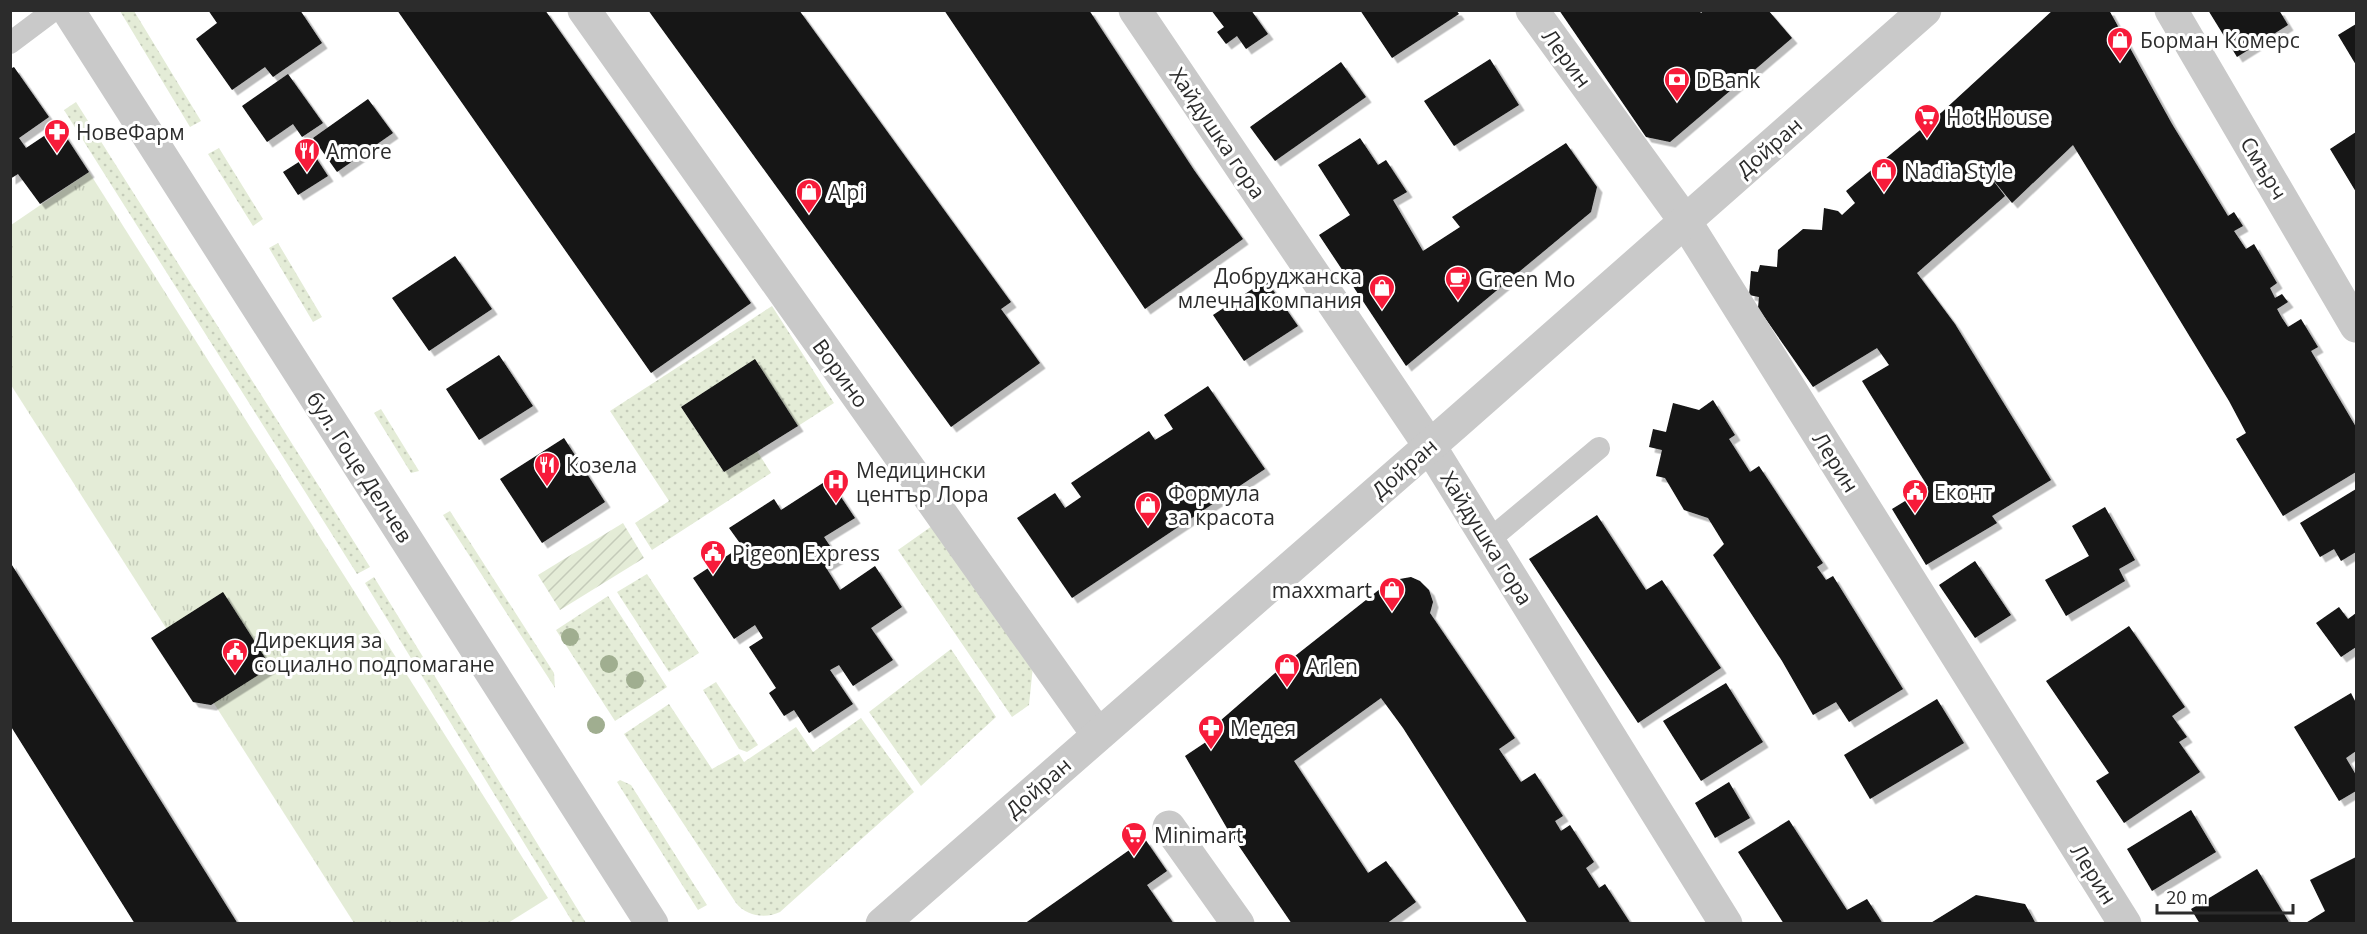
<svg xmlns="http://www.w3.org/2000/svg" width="2367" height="934" viewBox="0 0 2367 934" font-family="'Open Sans',sans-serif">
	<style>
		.grass { fill: url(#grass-dots) }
		.park { fill: url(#park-tufts) }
		.garden { fill: url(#garden-furrows) }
		.building { fill: #131313; filter: url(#shadow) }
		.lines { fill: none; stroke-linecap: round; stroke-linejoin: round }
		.service { stroke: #c9c9c9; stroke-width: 22 }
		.minor { stroke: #c9c9c9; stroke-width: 33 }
		.tertiary { stroke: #c9c9c9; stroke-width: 33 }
		.tree { fill: #a0ae90 }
		.labels { text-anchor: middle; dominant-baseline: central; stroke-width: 6; stroke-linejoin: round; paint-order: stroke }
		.poi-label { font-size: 21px; fill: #2c2c2c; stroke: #fff; text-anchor: start }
		.street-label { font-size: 21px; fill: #2c2c2c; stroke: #fff }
	</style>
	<defs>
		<pattern id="grass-dots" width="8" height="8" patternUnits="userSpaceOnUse" patternTransform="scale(1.5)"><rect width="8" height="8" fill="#e4ecd7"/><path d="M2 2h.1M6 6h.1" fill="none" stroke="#c4cbb9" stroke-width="1.8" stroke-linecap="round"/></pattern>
		<pattern id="park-tufts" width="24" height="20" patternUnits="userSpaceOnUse" patternTransform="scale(1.5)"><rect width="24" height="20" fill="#e4ecd7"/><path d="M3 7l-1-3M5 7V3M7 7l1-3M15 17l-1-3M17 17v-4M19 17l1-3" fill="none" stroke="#c4cbb9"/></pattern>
		<pattern id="garden-furrows" width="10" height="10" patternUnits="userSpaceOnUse" patternTransform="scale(1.5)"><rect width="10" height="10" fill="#e4ecd7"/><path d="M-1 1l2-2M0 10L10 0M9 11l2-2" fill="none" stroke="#c4cbb9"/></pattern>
		<filter id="shadow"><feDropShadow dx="5.5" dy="5.5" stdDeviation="0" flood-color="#0004"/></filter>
	</defs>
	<rect width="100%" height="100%" fill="#fff"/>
	<path class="grass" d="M120,11h14l67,110 -11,6z
		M76,102l294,465 -13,7 -293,-464z
		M219,148l44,71 -10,7 -45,-72z
		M278,243l44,74 -9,5 -44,-74z
		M772,306l62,97 -36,23 -43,-66 -74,47 43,65 33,-21 14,22 -119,77 -17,-27 34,-22 -59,-90z
		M381,409l38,62 -8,2 -37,-60z
		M450,511l104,162 1,15 -112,-173z
		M932,526l101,140 -4,39 -17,12 -114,-167z
		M647,574l52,79 -30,19 -52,-80z
		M374,577l212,346h-13l-208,-340z
		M608,596l59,91 -52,34 -59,-91z
		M951,649l45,68 -75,69 -52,-74z
		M716,682l42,63 -11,7 -8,-3 -36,-59z
		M669,704l43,65 27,-15 5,8 52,-35 17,25 48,-34 53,74 -134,120c-14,7 -34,4 -44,-9l-112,-169z
		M620,780l11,5 76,120 -9,5 -81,-128z"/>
	<path class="park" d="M89,172l459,726 -40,25h-154l-343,-538v-160z"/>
	<path class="garden" d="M623,523l21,35 -84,52 -22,-35z"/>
	<path class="building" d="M208,10h92l22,33 -49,34 -8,-10 -33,23 -36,-51 21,-16z
		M397,10h148l206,293 -100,70z
		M648,10h151l212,292 -10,7 39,54 -89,64z
		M944,10h145l105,160 49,69 -98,70z
		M1211,10h40l17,24 -22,15 -9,-13 -11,8 -9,-12 7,-5z
		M1360,10h96l3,4 -67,44z
		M1559,10h140l2,3 3,-3h64l24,28 -122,104 -24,-5z
		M2053,10h56l63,114 56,92 6,-4 9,14 -9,5 12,18 8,-5 23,39 -7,5 5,10 7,-4 6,8 -11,7 5,9 6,9 13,-8 17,28 -7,4 45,76v45l-73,44 -47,-77 10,-6 -17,-32 -156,-256 -61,58 -30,-37 23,30 -88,77 38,51 96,156 -59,36 5,7 -71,42 -34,-56 36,-22 -66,-106 27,-16 -12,-17 -64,39 -55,-79 1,-11 -10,-2 2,-24 7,1 2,-7 17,2 1,-17 25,-21 19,1 2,-22 14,3 4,4 13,-12 -9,-12 96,-79z
		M2208,10h71l9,15 -51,32z
		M2356,24v41l-18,-30z
		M1490,59l29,46 -65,41 -30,-45z
		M1341,62l25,35 -91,64 -25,-34z
		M14,67l35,50 -30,21 7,10 33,-22 30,46 -49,32 -22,-30 -8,5v-110z
		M288,74l35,49 -21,14 -9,-13 -26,18 -25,-36z
		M368,99l25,34 -56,39 -24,-34z
		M2356,132v60l-26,-43z
		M1360,138l18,27 8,-5 21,32 -14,8 30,51 37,-24 -8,-10 114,-74 31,44 -6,25 -185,154 -87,-131 31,-20 -32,-50z
		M313,153l15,23 -30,19 -15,-23z
		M455,256l37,53 -63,42 -37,-53z
		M1266,280l32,46 -54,35 -31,-46z
		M499,355l34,51 -54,34 -33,-51z
		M755,359l43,67 -74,46 -43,-65z
		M1208,386l57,83 -193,129 -55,-80 38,-25 10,15 16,-11 -10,-14 78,-52 6,9 18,-11 -9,-14z
		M1713,400l22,35 -6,4 21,33 9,-6 64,97 -6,4 9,13 7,-4 70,113 -54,33 -13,-20 -23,13 -31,-54 -69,-106 11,-11 -16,-26 -24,-8 -19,-32 -9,-2 6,-26 -13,-3 4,-18 13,3 7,-29 26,7z
		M564,438l41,64 -63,41 -42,-64z
		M829,479l26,39 -31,19 14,21 -13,8 15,24 35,-24 27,41 -31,21 22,32 -40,26 -14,-21 -9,5 23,34 -44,29 -15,-23 -10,6 -15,-23 7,-5 -27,-41 14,-9 -8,-13 -21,14 -41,-61 49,-32 -13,-18 45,-29 7,11z
		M2356,489v63l-15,9 -7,-12 -14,8 -20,-34z
		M2105,507l30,53 -16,9 6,12 -59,35 -21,-36 44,-24 -17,-30z
		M1597,515l49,75 16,-10 59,88 -83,55 -109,-164z
		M1975,561l36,54 -36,23 -36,-53z
		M10,562l104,164 124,198h-103l-125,-199z
		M1411,577l9,4 9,9 4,12 -3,11 85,125 -16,11 22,33 14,-9 28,43 -8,5 6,10 9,-6 24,37 -8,6 13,20 6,-4 26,40h-103l-125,-196 -22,-30 -87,63 74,112 18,-12 30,41 -30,22h-94l-64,-94 -43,-74 24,-16 -4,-6 85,-74 95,-75 9,-5z
		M223,592l48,75 -60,38 -18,-3 -42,-64z
		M2339,607l9,12 8,-6v34l-15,10 -25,-34z
		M2129,626l56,81 -13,9 15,21 -8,5 21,30 -76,51 -28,-42 13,-8 -63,-92z
		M1726,683l37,59 -62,39 -38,-60z
		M2351,693l5,10v48l-10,7 10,17v16l-17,10 -45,-74z
		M1937,699l27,44 -94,56 -26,-44z
		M1729,782l21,36 -35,20 -20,-35z
		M2191,810l25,42 -64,39 -25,-42z
		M1789,820l58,90 20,-11 16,25h-99l-46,-72z
		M1145,839l22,32 -20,14 27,39h-150z
		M2356,857v67h-52l21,-13 -15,-31z
		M2257,869l33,55h-90l-9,-15z
		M1976,895l49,9 11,20h-107z"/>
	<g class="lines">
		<path class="service" d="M10,43l44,-33
			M1489,540l110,-92"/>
		<path class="minor" d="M584,10l514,725
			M1135,10l294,435 297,479
			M1532,10l153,211 440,703
			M2171,10l185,316
			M1169,827l69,97"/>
		<path class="tertiary" d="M68,10l584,914
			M882,924l573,-500 470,-414"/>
	</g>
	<g class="tree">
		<circle cx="570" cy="637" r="9"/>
		<circle cx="609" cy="664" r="9"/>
		<circle cx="635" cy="680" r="9"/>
		<circle cx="596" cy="725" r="9"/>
	</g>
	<defs>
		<symbol id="shop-pin" viewBox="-11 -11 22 30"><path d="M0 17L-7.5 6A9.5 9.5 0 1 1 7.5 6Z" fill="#f71b3a" stroke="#fff"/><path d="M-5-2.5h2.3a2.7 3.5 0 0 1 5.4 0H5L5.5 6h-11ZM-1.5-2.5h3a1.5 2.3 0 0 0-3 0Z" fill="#fff"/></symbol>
		<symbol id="bank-pin" viewBox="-11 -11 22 30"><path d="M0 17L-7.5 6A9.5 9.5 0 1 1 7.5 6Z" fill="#f71b3a" stroke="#fff"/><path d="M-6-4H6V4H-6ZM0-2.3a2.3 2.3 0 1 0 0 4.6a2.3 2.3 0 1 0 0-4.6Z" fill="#fff"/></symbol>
		<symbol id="supermarket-pin" viewBox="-11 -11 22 30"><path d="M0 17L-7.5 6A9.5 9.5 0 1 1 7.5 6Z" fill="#f71b3a" stroke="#fff"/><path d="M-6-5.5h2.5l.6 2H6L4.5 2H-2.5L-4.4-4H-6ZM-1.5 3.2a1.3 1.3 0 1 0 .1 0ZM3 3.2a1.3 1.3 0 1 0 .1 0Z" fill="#fff"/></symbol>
		<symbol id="pharmacy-pin" viewBox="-11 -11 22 30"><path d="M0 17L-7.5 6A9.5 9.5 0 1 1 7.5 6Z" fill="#f71b3a" stroke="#fff"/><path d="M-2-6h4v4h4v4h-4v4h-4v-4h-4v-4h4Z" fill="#fff"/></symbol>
		<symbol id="restaurant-pin" viewBox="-11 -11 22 30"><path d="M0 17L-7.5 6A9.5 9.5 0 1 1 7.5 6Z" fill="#f71b3a" stroke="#fff"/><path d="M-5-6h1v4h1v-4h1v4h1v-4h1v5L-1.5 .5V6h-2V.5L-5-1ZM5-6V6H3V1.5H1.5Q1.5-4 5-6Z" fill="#fff"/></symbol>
		<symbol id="cafe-pin" viewBox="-11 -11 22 30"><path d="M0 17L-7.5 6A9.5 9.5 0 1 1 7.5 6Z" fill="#f71b3a" stroke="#fff"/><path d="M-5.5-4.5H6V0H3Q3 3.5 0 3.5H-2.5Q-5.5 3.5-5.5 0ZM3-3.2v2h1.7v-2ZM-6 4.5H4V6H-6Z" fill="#fff"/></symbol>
		<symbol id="hospital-pin" viewBox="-11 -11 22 30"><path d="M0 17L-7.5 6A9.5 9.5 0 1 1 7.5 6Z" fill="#f71b3a" stroke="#fff"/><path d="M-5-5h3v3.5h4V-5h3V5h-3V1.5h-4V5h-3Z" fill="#fff"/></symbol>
		<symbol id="civic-pin" viewBox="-11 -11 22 30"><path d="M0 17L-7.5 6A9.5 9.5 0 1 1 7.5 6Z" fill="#f71b3a" stroke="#fff"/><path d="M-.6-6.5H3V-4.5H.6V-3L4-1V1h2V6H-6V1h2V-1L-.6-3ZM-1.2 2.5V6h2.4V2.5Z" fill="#fff"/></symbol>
	</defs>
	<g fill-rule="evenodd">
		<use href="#shop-pin" x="2105" y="25" width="30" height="40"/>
		<use href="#bank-pin" x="1662" y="65" width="30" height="40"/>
		<use href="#supermarket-pin" x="1912" y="102" width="30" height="40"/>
		<use href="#pharmacy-pin" x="42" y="117" width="30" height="40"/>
		<use href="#restaurant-pin" x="292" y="136" width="30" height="40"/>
		<use href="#shop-pin" x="1869" y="156" width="30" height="40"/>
		<use href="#shop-pin" x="794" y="177" width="30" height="40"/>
		<use href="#cafe-pin" x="1443" y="264" width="30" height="40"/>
		<use href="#shop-pin" x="1367" y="273" width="30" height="40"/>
		<use href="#restaurant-pin" x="532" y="450" width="30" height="40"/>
		<use href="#hospital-pin" x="821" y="467" width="30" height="40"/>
		<use href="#civic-pin" x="1900" y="477" width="30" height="40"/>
		<use href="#shop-pin" x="1133" y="490" width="30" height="40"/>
		<use href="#civic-pin" x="698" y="538" width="30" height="40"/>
		<use href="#shop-pin" x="1377" y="575" width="30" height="40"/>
		<use href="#civic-pin" x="220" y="637" width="30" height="40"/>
		<use href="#shop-pin" x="1272" y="651" width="30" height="40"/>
		<use href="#pharmacy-pin" x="1196" y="713" width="30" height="40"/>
		<use href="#supermarket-pin" x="1119" y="820" width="30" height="40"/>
	</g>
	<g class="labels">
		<g class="poi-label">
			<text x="2140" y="40">Борман Комерс</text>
			<text x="1696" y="80">DBank</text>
			<text x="1946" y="117">Hot House</text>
			<text x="76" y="132">НовеФарм</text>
			<text x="326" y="151">Amore</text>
			<text x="1904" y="171">Nadia Style</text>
			<text x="828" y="192">Alpi</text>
			<text x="1362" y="276" text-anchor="end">Добруджанска<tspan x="1362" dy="24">млечна компания</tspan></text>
			<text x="1478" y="279">Green Mo</text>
			<text x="566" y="465">Козела</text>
			<text x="856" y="470">Медицински<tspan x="856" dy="24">център Лора</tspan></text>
			<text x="1934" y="492">Еконт</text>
			<text x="1168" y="493">Формула<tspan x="1168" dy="24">за красота</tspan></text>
			<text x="732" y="553">Pigeon Express</text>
			<text x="1372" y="590" text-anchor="end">maxxmart</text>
			<text x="254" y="640">Дирекция за<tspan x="254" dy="24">социално подпомагане</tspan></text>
			<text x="1306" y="666">Arlen</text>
			<text x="1230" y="728">Медея</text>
			<text x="1154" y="835">Minimart</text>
		</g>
		<g class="street-label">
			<text transform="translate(1567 58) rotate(54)">Лерин</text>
			<text transform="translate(1218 133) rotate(56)">Хайдушка гора</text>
			<text transform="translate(1769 147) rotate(-41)">Дойран</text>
			<text transform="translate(2264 168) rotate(59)">Смърч</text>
			<text transform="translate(841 373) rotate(54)">Ворино</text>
			<text transform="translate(1836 462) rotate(58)">Лерин</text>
			<text transform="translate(360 467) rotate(57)">бул. Гоце Делчев</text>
			<text transform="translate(1404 468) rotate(-41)">Дойран</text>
			<text transform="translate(1487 538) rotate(58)">Хайдушка гора</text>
			<text transform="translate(1038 787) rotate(-41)">Дойран</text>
			<text transform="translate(2094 874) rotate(58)">Лерин</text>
		</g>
	</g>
	<rect width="2367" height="934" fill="none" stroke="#2c2c2c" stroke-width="24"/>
	<path d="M2157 904v9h136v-9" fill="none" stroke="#2c2c2c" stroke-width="3"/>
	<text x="2166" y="904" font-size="18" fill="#2c2c2c" stroke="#ffffff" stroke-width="4.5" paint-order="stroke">20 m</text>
</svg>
